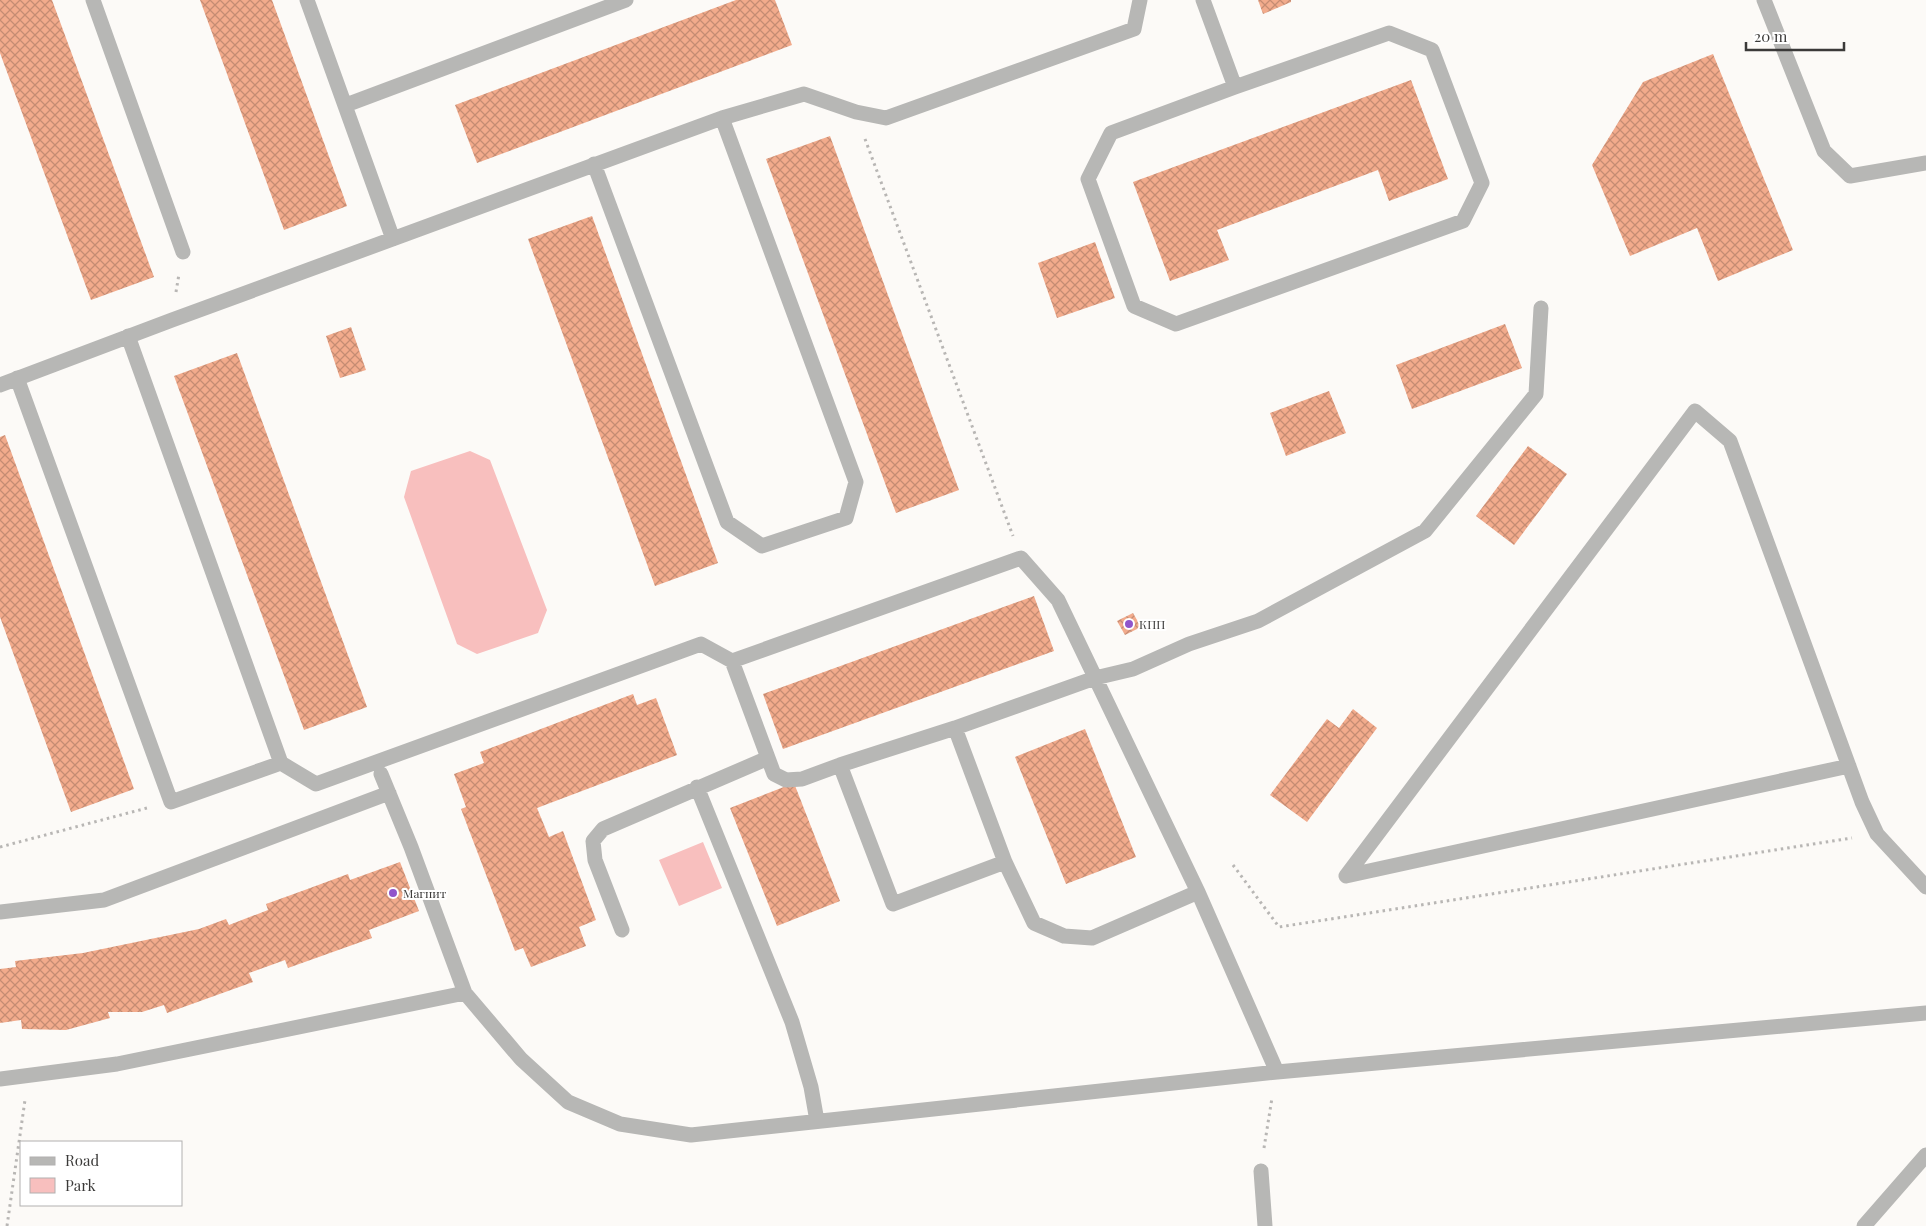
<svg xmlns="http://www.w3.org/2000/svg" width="1926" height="1226" viewBox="0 0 1926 1226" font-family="'Playfair Display',serif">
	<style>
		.park { fill: #f8bfbe }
		.building { fill: url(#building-cross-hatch) }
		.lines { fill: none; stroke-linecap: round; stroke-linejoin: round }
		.path { stroke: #b8b6b4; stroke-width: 3; stroke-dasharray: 2.5 4; stroke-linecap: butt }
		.minor { stroke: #b7b7b5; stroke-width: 15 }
		.poi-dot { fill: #9055cb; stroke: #fff; stroke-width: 2 }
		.labels { text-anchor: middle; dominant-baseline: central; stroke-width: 4; stroke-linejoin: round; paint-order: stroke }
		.poi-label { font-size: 12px; fill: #3b3a39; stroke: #fff; text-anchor: start }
	</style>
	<defs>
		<pattern id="building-cross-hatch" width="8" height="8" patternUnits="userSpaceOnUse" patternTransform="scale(1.25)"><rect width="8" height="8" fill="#f2ab8c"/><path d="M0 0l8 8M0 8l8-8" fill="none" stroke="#c58c73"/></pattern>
	</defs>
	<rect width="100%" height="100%" fill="#fcfaf7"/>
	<path class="park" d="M470,451l20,9 57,150 -9,23 -61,21 -20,-10 -53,-147 7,-26z
		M703,842l19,46 -43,18 -20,-46z"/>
	<path class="building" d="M0,0h52l102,277 -63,23 -91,-247z
		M200,0h72l75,206 -63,24z
		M736,0h39l17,45 -315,118 -22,-58z
		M1258,0h33v2l-28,12z
		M1713,54l80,196 -75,31 -21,-53 -67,28 -38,-91 51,-83z
		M1411,80l37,99 -59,22 -11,-31 -161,60 12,30 -59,21 -37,-99z
		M830,136l129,354 -63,23 -130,-354z
		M592,216l126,347 -63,23 -127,-347z
		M1095,242l20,56 -58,20 -19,-55z
		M1505,324l17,44 -110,41 -16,-44z
		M351,327l15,43 -26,8 -14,-42z
		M237,353l130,354 -63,23 -130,-354z
		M1329,391l17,42 -60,23 -16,-43z
		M5,435l129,354 -63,23 -71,-195v-180z
		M1528,446l39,28 -53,71 -38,-29z
		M1034,596l20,55 -271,98 -20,-55z
		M1133,613l8,14 -16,8 -8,-14z
		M633,694l4,11 19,-7 21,57 -140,53 12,29 14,-6 33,89 -17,7 7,19 -55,21 -8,-19 -8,3 -54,-142 5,-2 -12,-33 30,-11 -4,-11z
		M1353,709l24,19 -70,94 -37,-27 57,-76 12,9z
		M1085,729l51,128 -70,27 -51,-127z
		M794,783l46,118 -63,25 -47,-118z
		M400,862l19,49 -50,19 3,8 -84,30 -3,-8 -36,13 4,9 -86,31 -3,-8 -22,7h-34l2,6 -44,12 -44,-1 -1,-9 -21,3v-54l16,-2 -1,-6 68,-8 116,-24 27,-10 3,6 39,-15 -2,-6 36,-13 46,-17 2,6z"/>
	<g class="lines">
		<path class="path" d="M865,139l148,397
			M176,292l3,-18
			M0,847l147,-39
			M1233,865l46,62 573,-89
			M1264,1148l8,-50
			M7,1226l18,-126"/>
		<path class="minor" d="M93,0l90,252
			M307,0l86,239
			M1203,0l32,87
			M1764,0l60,151 26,25 76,-13
			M1389,33l43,17 50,133 -19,38 -287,103 -42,-18 -46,-127 23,-46 124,-46z
			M346,105l280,-105
			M594,164l133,358 35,24 84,-28 10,-36 -134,-364
			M128,336l153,427 35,21 385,-140 31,17 289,-103 37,42 140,292 79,180
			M17,378l154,424 110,-39
			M0,385l172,-65 550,-202 82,-24 52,18 30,6 248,-89 6,-29
			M732,661l42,113 12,6 16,-1 38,-14 115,-37 140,-50 38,-9 56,-25 69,-23 167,-90 111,-137 5,-86
			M955,728l50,134
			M840,765l53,139 112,-42 29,61 30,13 28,2 106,-46
			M1849,766l-503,110 349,-465 35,30 132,361 15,32 49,53
			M697,787l95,235 19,65 6,34
			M0,912l104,-12 285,-107
			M622,930l-27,-70 -2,-19 10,-12 165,-71
			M465,993l56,66 47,43 52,22 71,11 586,-63 649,-59
			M0,1079l117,-15 348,-71 -54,-146 -30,-73
			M1261,1171l4,55
			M1864,1226l62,-71"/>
	</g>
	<g class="poi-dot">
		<circle cx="1129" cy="624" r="5"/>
		<circle cx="393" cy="893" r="5"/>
	</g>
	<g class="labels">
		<g class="poi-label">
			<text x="1139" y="624">КПП</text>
			<text x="403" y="893">Магнит</text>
		</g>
	</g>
	<rect x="20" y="1141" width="162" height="65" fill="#ffffff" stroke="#b1b0b0"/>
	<rect x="30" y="1157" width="25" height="8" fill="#b7b7b5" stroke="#b1b0b0"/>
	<text x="65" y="1166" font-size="15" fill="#3b3a39">Road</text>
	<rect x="30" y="1178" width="25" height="15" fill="#f8bfbe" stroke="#b1b0b0"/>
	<text x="65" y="1191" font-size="15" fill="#3b3a39">Park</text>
	<path d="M1746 42v8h98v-8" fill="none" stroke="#3b3a39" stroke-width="2.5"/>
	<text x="1754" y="42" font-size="15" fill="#3b3a39" stroke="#ffffff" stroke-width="4" paint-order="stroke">20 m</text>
</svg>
